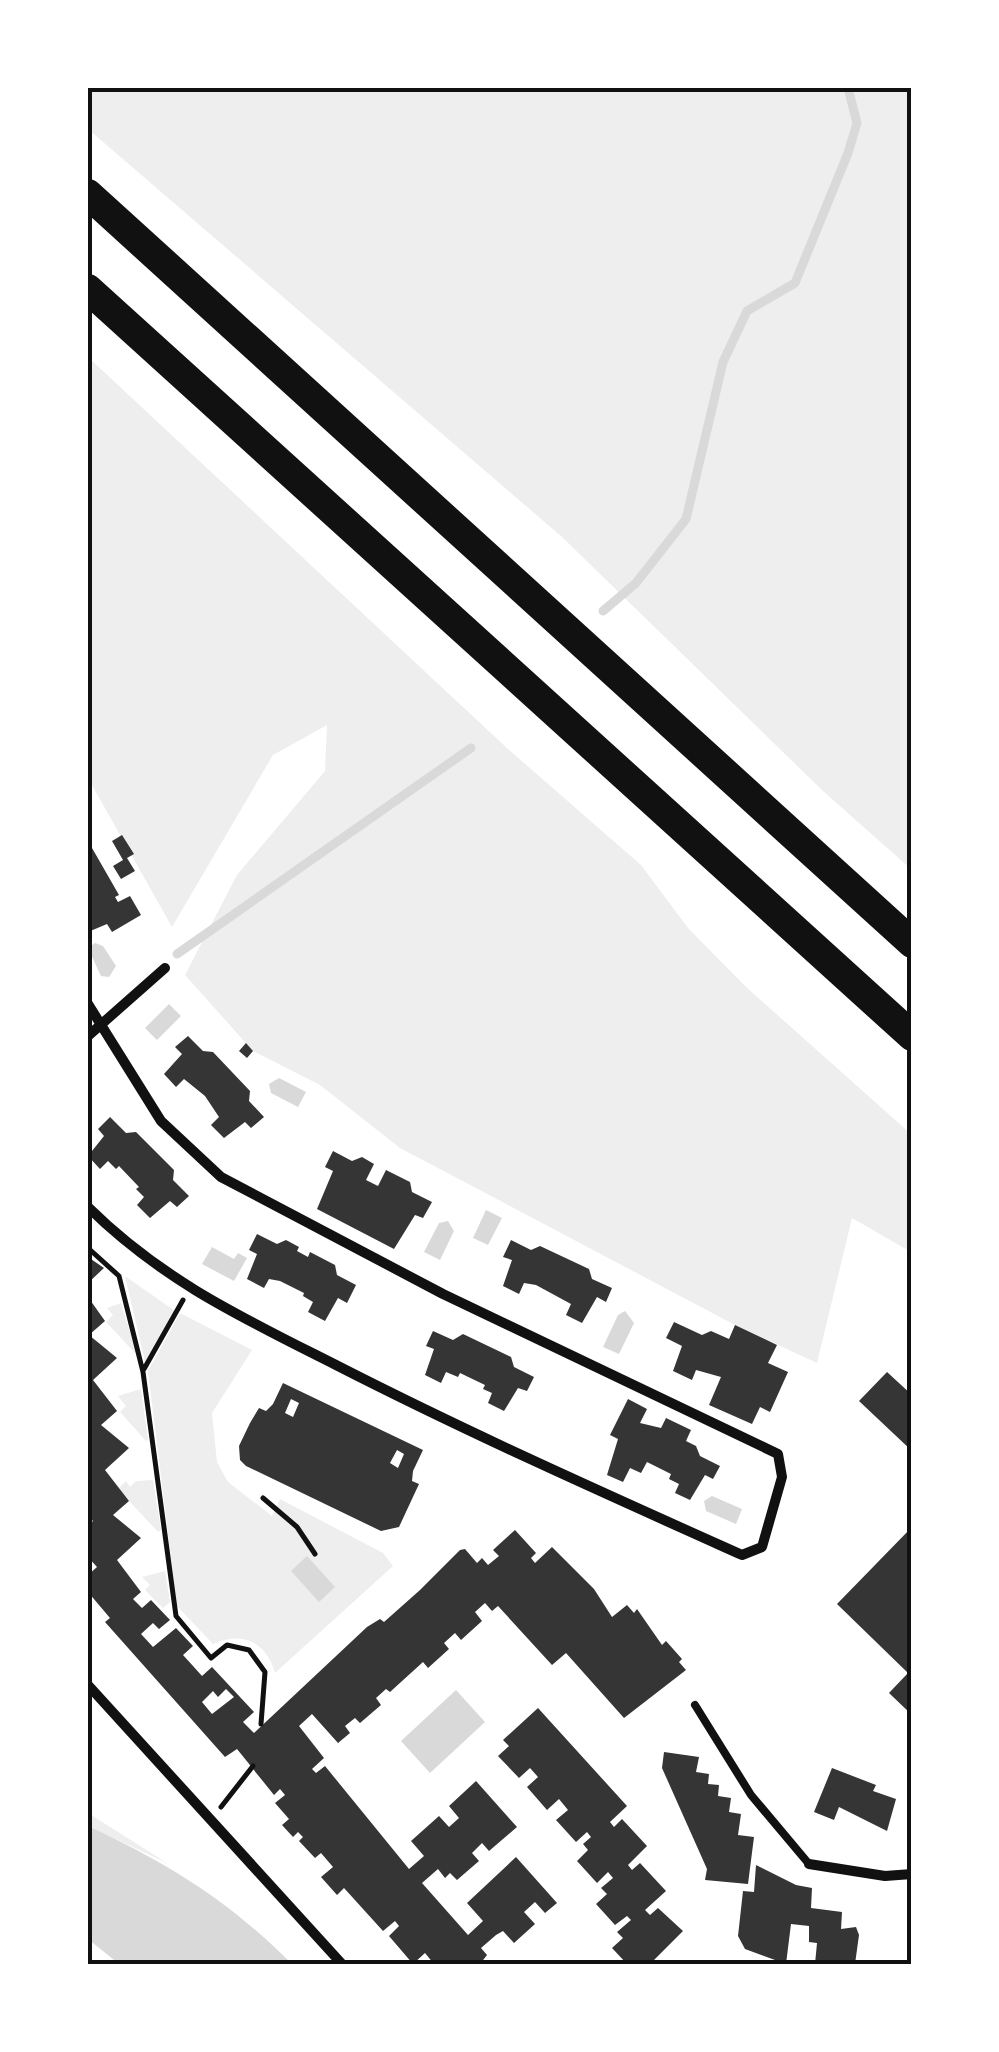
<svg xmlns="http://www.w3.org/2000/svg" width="999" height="2052" viewBox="0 0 999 2052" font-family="'Work Sans',sans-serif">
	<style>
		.green { fill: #eee }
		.water { fill: #d9d9d9 }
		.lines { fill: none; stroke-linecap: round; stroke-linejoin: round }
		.stream { stroke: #d9d9d9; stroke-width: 9 }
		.building { fill: #353535; fill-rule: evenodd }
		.path { stroke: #111; stroke-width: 5 }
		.service { stroke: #111; stroke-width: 8 }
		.minor { stroke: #111; stroke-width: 10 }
		.motorway { stroke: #111; stroke-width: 30 }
		.neatline { fill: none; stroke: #111; stroke-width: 4 }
	</style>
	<rect width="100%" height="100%" fill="#fff"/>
	<path class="green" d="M88,88h823v781l-88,-78 -261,-254 -474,-408z
		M88,357l420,392 133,116 47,63 58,59 165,147v118l-59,-34 -35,145 -82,-38 -335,-177 -80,-63 -67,-34 -68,-76 52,-100 88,-104 2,-46 -54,30 -101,172 -84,-149z
		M125,1276l50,35 -30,51z
		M121,1303l15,49h-2l-28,-30 7,-7 -6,-7z
		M180,1313l72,37 -40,63 5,49 11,20 44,34 8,-17 103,54 10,13 -118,107c-9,-32 -34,-42 -62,-29l-36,-38 -29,-235z
		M141,1389l7,51 -2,1 -26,-29 6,-6 -8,-10z
		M153,1480l8,50 -3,2 -40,-43 8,-8 4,6 6,-6z
		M165,1571l5,31 -7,6 -18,-18 5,-5 -8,-8z
		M88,1813l79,50 -79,-37z"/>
	<path class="water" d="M95,943l8,3 13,20 -7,11 -8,-1 -13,-28z
		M169,1004l12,12 -24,24 -12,-12z
		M279,1078l27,14 -8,15 -27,-14 -2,-9z
		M486,1210l16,8 -14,27 -15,-7z
		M448,1221l6,10 -14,29 -16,-8 15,-29z
		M212,1247l22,12 4,-6 9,5 -13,23 -32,-17z
		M625,1311l9,12 -15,31 -16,-7 15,-32z
		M712,1496l30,13 -6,15 -30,-13 -2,-10z
		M307,1556l28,31 -16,15 -28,-31z
		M456,1690l29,32 -55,51 -29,-32z
		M88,1826c80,37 141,75 204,138h-173l-31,-25z"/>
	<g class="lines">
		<path class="stream" d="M603,611l33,-28 50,-64 37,-157 24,-51 48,-28 53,-130 9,-30 -9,-35
			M177,954l294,-206"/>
	</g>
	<path class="building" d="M122,835l12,19 -7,4 8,13 -14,8 -8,-13 10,-6 -11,-19z
		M92,848l27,47 -4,2 3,5 12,-6 11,19 -29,17 -5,-8 -19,8v-81z
		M188,1036l15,15 10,1 37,39 -1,10 15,16 -13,11 -6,-6 -21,16 -13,-13 8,-8 -14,-21 -21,-17 -8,8 -12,-13 18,-20 -7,-7z
		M246,1043l7,8 -6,7 -8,-7z
		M110,1117l16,16 10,-1 38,38 -1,10 16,16 -12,11 -7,-6 -20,17 -13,-13 7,-8 -8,-8 3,-2 -20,-21 -3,3 -8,-8 -8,8 -12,-13 16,-20 -6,-7z
		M333,1151l19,10 10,-4 12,7 -8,16 12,6 8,-16 24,12 2,10 20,10 -9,16 -8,-3 -21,34 -77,-40 16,-38 -8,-4z
		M257,1234l20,10 9,-4 13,7 -2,4 11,6 2,-5 25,13 2,10 19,10 -9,18 -9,-5 -13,23 -17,-9 5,-10 -10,-6 1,-3 -24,-12 -11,-2 -5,9 -17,-9 10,-25 -8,-4z
		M511,1240l20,10 9,-4 49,23 3,10 20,9 -6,14 -9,-5 -15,26 -16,-8 5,-11 -35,-19 -12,-2 -5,11 -16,-8 9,-26 -9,-3z
		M88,1257l16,11 -16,15z
		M88,1297l17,24 -16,14 28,23 -24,22 24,31 -16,14 28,23 -24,22 24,31 -16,14 28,23 -24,22 24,32 -8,7 9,9 9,-8 19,20 -11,9 -6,-6 -12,11 12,13 23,-19 17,18 -10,9 10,11 9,10 10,-9 42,45 -11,10 11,11 113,-106 13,-8 4,3 36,-32 40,-40 5,-1 12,14 5,-5 6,7 11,-9 -6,-6 22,-20 21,23 -5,5 4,5 17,-16 42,42 18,28 15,-12 7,8 3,-4 25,36 4,-4 16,18 -3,3 7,8 -62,48 -58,-65 -14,12 -54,-59 -6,5 -7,-8 -10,9 7,9 -21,19 -6,-7 -11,10 5,6 -21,19 -5,-6 -33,30 -4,-3 -10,9 5,7 -21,18 -5,-5 -10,8 5,7 -12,10 -26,-29 -13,12 25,32 -12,11 4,4 9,-7 84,103 15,-13 -13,-15 28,-25 10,11 10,-9 -10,-12 27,-25 41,46 -28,24 -7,-8 -10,10 7,8 -22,19 -7,-7 -5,5 -7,-9 -16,14 46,52 15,-14 -16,-18 49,-46 41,46 -12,10 -10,-11 -11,10 11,12 -21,19 -11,-12 -7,4 -15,13 6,7 -7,9h-46l-9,-11 -12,11 -24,-28 10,-10 -4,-5 -12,10 -39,-43 -7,7 -16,-18 12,-10 -12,-14 -6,5 -16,-17 4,-4 -5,-5 -5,5 -11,-12 7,-6 -14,-16 10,-8 -5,-6 -6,6 -37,-46 -12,8 -120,-135 5,-4 -22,-26v-17l9,-8 -9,-10v-31l5,-5 -5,-5zM226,1689l8,8 -22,17 -10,-12 11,-11 5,6z
		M674,1322l28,13 9,-4 18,8 6,-14 42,20 -9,18 20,9 -18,40 -10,-5 -8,17 -43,-19 12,-28 -25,-7 -4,10 -19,-9 9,-25 -16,-8z
		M433,1331l20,9 10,-6 48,23 3,10 20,10 -7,14 -9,-3 -14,23 -16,-8 4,-10 -9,-4 2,-4 -25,-12 -2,4 -12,-5 -5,11 -16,-8 9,-26 -8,-3z
		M887,1372l25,23v56l-53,-50z
		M283,1383l140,67 -10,21 -1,10 7,3 -20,43 -18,4 -135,-65 -6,-6 -1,-14 11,-23 9,-15 7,3 7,-7zM291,1399l8,4 -6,14 -8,-4zM397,1450l7,4 -6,14 -8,-5z
		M628,1399l19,10 -7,14 21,5 5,-10 25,12 -5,11 10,5 4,10 20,10 -7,13 -8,-4 -15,25 -15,-7 4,-9 -10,-5 2,-5 -24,-12 -6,11 -11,-5 -7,14 -16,-7 11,-36 -8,-4z
		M912,1527v188l-23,-22 19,-20 -71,-69z
		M538,1708l89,98 -17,16 4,5 8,-8 25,27 -19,19 4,5 8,-7 26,28 -21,19 5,5 8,-7 25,23 -33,33h-23l-15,-16 11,-10 -6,-6 14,-12 -4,-4 -12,9 -19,-21 11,-10 -6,-6 12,-10 -5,-6 -11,11 -20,-22 11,-11 -5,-6 8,-7 -4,-5 -11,10 -20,-22 12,-10 -9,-11 -12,11 -20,-23 11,-10 -8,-9 -11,10 -21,-22 11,-10 -6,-6z
		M664,1752l35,5 -3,15 13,2 -1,10 11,1 -1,11 13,2 -2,14 12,2 -3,21 16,2 -6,47 -43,-4 2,-11 -45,-101z
		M832,1768l44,17 -3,6 23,8 -9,32 -48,-24 -5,13 -20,-8z
		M756,1865l40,20 16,3 -1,20 31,4 -1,17 15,-2 3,8 -4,29h-40l2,-21 -8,-1v-16l-18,-2 -5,40 -41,-15 -7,-13 5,-45 11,1z"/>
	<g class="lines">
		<path class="path" d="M88,1248l31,28 24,96 33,244 35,42 16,-13 22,5 16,22 -4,52
			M144,1369l39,-69
			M263,1498l34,29 18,27
			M221,1807l32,-41"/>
		<path class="service" d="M695,1705l56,90 58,69"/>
		<path class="minor" d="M88,1004l73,117 60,56 222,117 335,160 4,23 -20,70 -20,8c-136,-61 -273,-122 -406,-190 -93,-47 -173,-84 -248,-158
			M88,1036l77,-68
			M88,1685l254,279
			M809,1864l76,12 27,-2"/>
		<path class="motorway" d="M88,194l824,749
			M88,289l824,747"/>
	</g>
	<rect width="999" height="2052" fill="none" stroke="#ffffff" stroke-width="180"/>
	<rect x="90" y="90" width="819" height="1872" class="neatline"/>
</svg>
